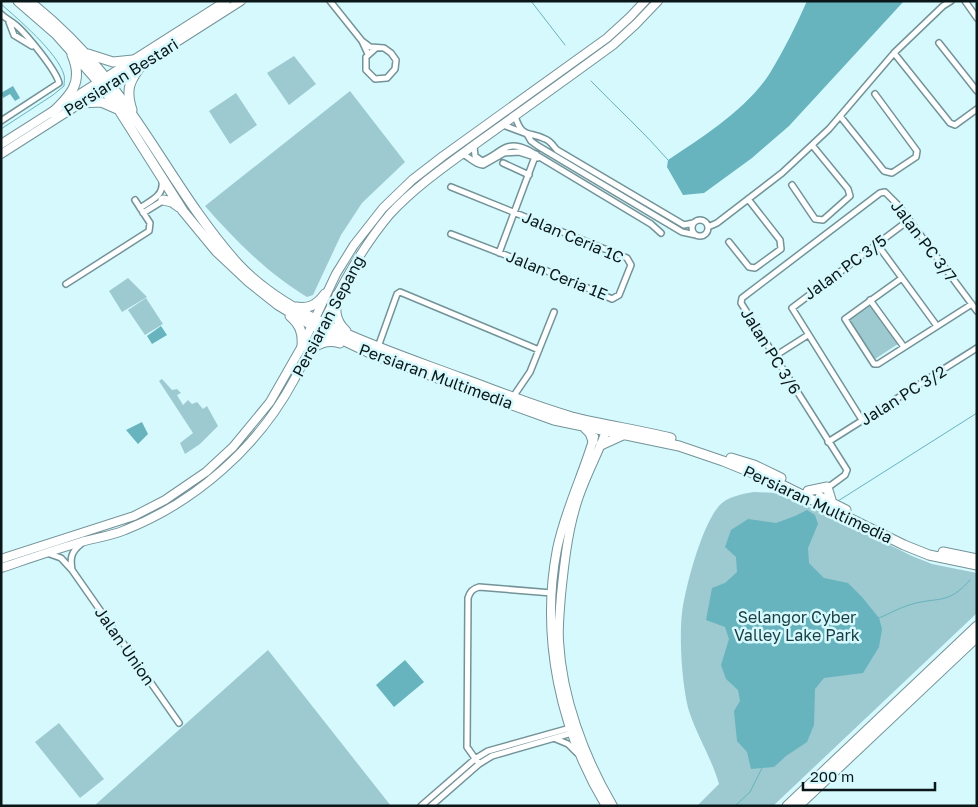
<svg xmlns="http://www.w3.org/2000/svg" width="978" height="807" viewBox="0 0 978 807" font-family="'Golos Text',sans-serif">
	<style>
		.green { fill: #9ccad0 }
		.water { fill: #67b3be }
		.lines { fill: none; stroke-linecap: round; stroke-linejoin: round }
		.stream { stroke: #67b3be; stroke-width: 1 }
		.street-casing { stroke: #739398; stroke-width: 8 }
		.secondary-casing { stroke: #739398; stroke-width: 10 }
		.primary-casing { stroke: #739398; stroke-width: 11 }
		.street { stroke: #fff; stroke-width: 5 }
		.secondary { stroke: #fff; stroke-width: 8 }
		.primary { stroke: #fff; stroke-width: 9 }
		.labels { text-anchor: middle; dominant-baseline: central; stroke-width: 5; stroke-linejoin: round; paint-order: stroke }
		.street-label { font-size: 16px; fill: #0a1618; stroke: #d6f9fe }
		.park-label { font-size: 16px; fill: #173c41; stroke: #d6f9fe }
	</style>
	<rect width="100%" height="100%" fill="#d6f9fe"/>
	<path class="green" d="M294,56l22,28 -27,21 -22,-32z
		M350,91l55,71 -43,41 -21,32 -28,60 -6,2c-40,-24 -72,-57 -102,-91z
		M236,93l21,32 -27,19 -21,-33z
		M128,278l19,19 -25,15 -13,-21z
		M146,298l17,26 -18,11 -17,-25z
		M871,305l27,39 -23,15 -26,-39z
		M162,379l10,11 5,-1 4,4 -4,2 6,10 5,-5 4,4 5,-2 6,7 4,-3 11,20 -18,18 -15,10 -5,-11 13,-10 -34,-52z
		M754,492l22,1 63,27 73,36 20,8 45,9v40l-204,193h-76l22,-22c-7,-25 -22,-48 -30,-73 -7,-25 -10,-73 -7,-98 3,-25 21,-94 40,-110 9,-7 20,-9 32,-11z
		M268,650l123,156h-297z
		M59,723l45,56 -24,19 -45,-56z"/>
	<path class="water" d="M807,1h97l-115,125 -37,32 -48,35 -21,2 -16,-28 1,-7c35,-23 79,-51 102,-87 14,-23 26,-47 37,-72z
		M13,86l7,12 -5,3 -5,-7 -7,4 -2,-5z
		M161,326l6,9 -15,9 -5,-8z
		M142,422l6,12 -10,10 -12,-14z
		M807,510l8,5 3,9 -10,24 1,15 15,15 24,5 14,14 17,21 3,11 -3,18 -16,26 -39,5 -9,11 -1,36 -7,17 -21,14 -12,11 -23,2 -4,-17 -10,-11 -3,-30 6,-10 -2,-11 -12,-11 -5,-14 8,-26 -4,-12 -19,-7 6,-32 13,-5 12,-11 -1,-15 -11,-10 6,-17 17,-11 28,4 19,-7z
		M405,660l19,22 -30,25 -18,-22z"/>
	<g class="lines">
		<path class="stream" d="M531,1l34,44
			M1,4c17,15 57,49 63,71 1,3 0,8 0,11l-11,9 -52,34
			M591,81c26,27 53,51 77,79
			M838,501l139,-88
			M879,618c10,-4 20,-10 30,-13 29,-9 38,1 61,-25
			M735,806l15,-14 12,-24"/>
		<defs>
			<path id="street" d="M330,1l32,40 6,13
				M965,1l12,17
				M1,14c5,5 11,7 16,12 10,9 39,44 42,57l-58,38
				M9,22l5,13 18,11
				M362,41l8,6 14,1 7,5 5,7 -1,9 -8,9 -12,1 -9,-9v-13l9,-8
				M939,43l38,48
				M894,53l56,70 5,2 22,-16
				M515,116c7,23 14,15 30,23 6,2 8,7 12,11l127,75 9,-2
				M840,116l44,55 8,2 24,-16 1,-6 -42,-57
				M503,125l24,9 4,7 7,5 144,86 14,3
				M474,146l1,10 7,5c19,-7 22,-22 46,-11l123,74 10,9
				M462,154c8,3 12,10 21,11l21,-12 15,-1 19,6
				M503,163l26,12
				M792,185l23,34 8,1 27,-24 -2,-7 -36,-44
				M140,208c10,-7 24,-12 22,-26
				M143,213l21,-13
				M692 228a8 8 0 1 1 16 0a8 8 0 1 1-16 0Z
				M708,227l9,-4 65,-50 47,-44 65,-76 49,-47 8,-5
				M451,234l114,44 47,21 7,-4 12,-30 -4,-7 -176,-71
				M729,242l20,25 6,1 26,-19 -1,-9 -32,-41
				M877,244l60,82
				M499,253l37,-99
				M902,278l-57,41 29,45h4l94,-60
				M66,284l83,-53 1,-8 -15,-23
				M870,300l34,47
				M378,347l19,-53 3,-2 139,58
				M775,356l33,-21
				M513,397l17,-25 24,-60
				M862,420l-70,-112 117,-88
				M828,442l149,-94
				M826,489l19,-14 2,-5 -106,-167 1,-5 138,-105 5,-1 13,13 79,106
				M47,553l14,5 11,12c-2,-12 -1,-18 9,-26
				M72,570l107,153
				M556,739l12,5 9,9
				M479,764l-12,-17 1,-149c2,-6 4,-9 11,-11l73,6
				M421,806l54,-47 13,-8 82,-23
				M431,806l48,-42 13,-8 80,-23"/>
			<path id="secondary" d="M1,144l225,-143
				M1,154l240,-153
				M606,431c-9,26 -24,51 -31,78 -8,28 -11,57 -14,86 -1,15 -3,31 -2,46 3,56 25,116 54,165
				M594,437c-11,38 -29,73 -37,112 -17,88 3,181 49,257
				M1,559l133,-43 31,-16 41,-28 27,-25 37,-45 32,-56 34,-72 18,-29 29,-37 29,-28 31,-24 164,-118 23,-21 15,-16
				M1,568c27,-9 53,-18 80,-26 14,-4 30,-6 44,-12 71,-28 133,-83 169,-150 30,-57 54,-116 96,-166 26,-28 57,-49 87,-71 46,-33 91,-65 136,-98l23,-21 22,-23"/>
			<path id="primary" d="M18,1l38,33 39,44 24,32 64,101 33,40 33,31 29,23 33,20 63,30 180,65 125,26 44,15 57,23 124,61 25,10 48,10
				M29,1c26,21 51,45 72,71 50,62 84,133 137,192 53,57 151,87 223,114 36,13 73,28 111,39 32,8 66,13 99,21
				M88,54l25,8 20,-2
				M80,103l21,-1 16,7
				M132,110c-7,-21 -2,-30 11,-47
				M52,113c19,-18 32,-31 20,-58
				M163,200l9,2 7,5
				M337,295c-2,15 -3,25 9,36
				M296,307c13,2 21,-2 29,-13
				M290,316c10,9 13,16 12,30
				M309,350c11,-7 18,-11 31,-7
				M584,427l6,6 3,8
				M601,445l22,-10
				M731,458l23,7 27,13
				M808,491l19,-4 5,16
				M820,497l26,13
				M943,552l34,7
				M787,806l190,-180
				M798,806l179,-169"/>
		</defs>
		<use href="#street" class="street-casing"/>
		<use href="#secondary" class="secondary-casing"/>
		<use href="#primary" class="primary-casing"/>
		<use href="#street" class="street"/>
		<use href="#secondary" class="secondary"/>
		<use href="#primary" class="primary"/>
	</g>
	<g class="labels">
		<g class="street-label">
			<text transform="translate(121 77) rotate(-32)">Persiaran Bestari</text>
			<text transform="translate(573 237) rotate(23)">Jalan Ceria 1C</text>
			<text transform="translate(924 241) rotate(53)">Jalan PC 3/7</text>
			<text transform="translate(845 267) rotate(-36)">Jalan PC 3/5</text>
			<text transform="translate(557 275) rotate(22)">Jalan Ceria 1E</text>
			<text transform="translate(328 316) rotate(-62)">Persiaran Sepang</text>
			<text transform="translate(771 351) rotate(58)">Jalan PC 3/6</text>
			<text transform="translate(436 376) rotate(20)">Persiaran Multimedia</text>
			<text transform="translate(903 395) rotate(-32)">Jalan PC 3/2</text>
			<text transform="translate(818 504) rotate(25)">Persiaran Multimedia</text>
			<text transform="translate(125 646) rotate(55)">Jalan Union</text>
		</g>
		<g class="park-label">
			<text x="797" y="617">Selangor Cyber<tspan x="797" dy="18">Valley Lake Park</tspan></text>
		</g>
	</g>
	<rect width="978" height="807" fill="none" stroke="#0a1618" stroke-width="5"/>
	<path d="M803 782v8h132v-8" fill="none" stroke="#0a1618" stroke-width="2.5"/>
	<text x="810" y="782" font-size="15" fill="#0a1618" stroke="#d6f9fe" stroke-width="4" paint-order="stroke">200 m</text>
</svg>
